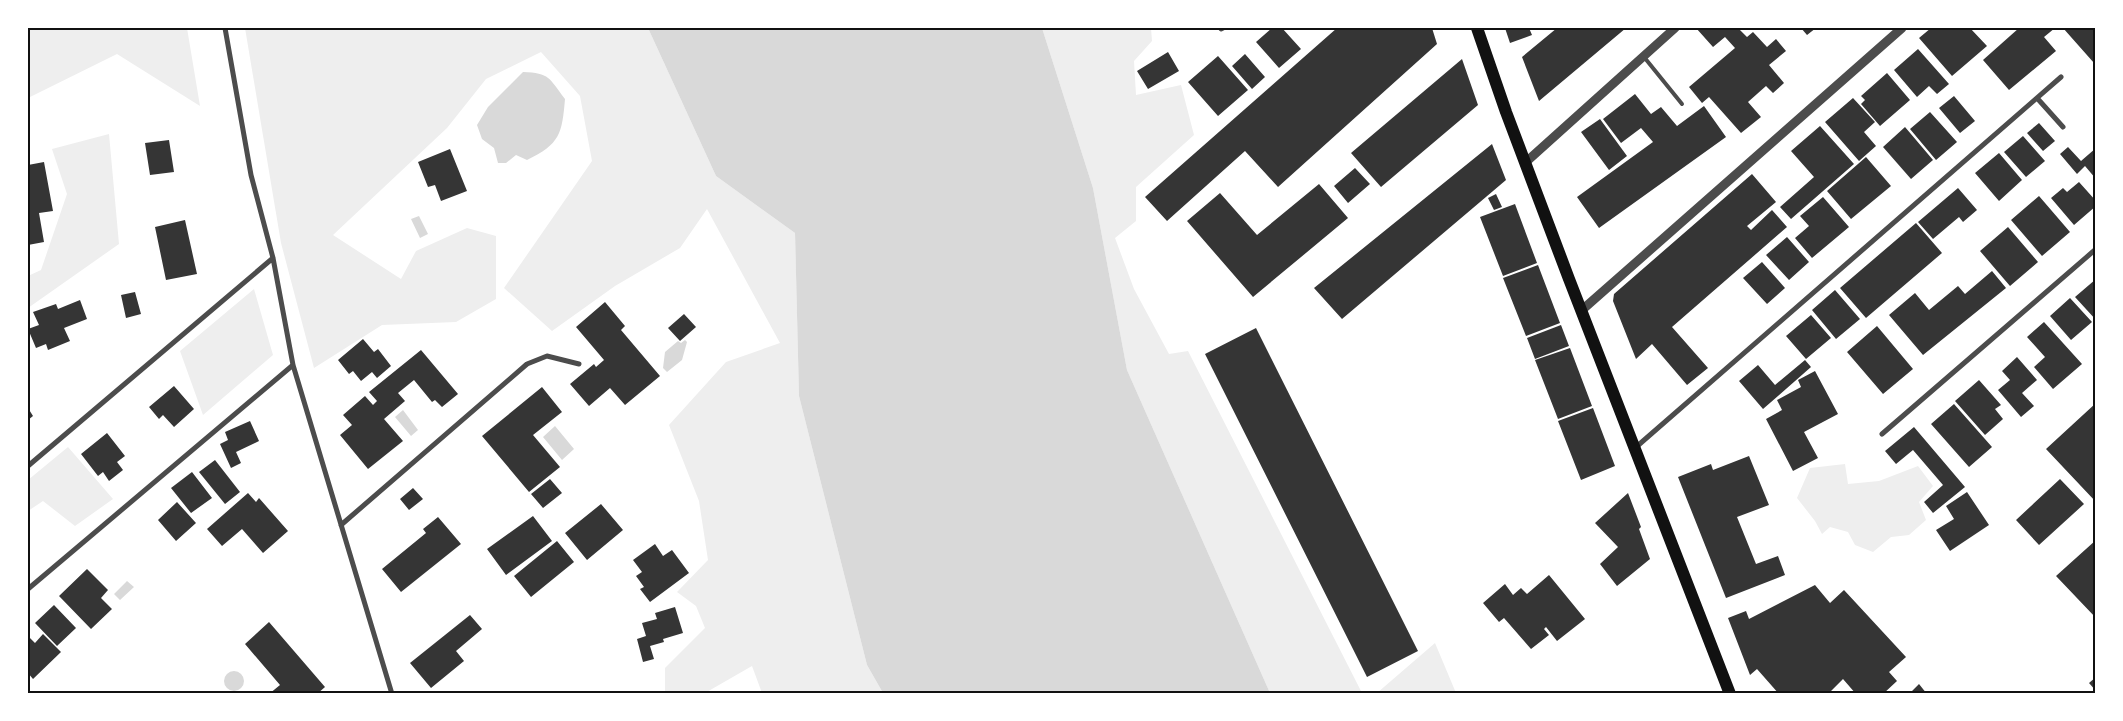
<svg xmlns="http://www.w3.org/2000/svg" width="2123" height="721" viewBox="0 0 2123 721" font-family="'IBM Plex Sans',sans-serif">
	<style>
		.green { fill: #eee }
		.water { fill: #d9d9d9 }
		.building { fill: #353535 }
		.lines { fill: none; stroke-linecap: round; stroke-linejoin: round }
		.service { stroke: #4c4c4c; stroke-width: 4 }
		.minor { stroke: #4c4c4c; stroke-width: 5 }
		.tertiary { stroke: #4c4c4c; stroke-width: 9 }
		.primary { stroke: #111; stroke-width: 12 }
		.neatline { fill: none; stroke: #111; stroke-width: 2 }
	</style>
	<rect width="100%" height="100%" fill="#fff"/>
	<path class="green" d="M28,28h159l13,78 -83,-52 -89,44z
		M245,28h403l68,148 79,57 4,163 68,269 16,28h-121l-10,-27 -47,27h-40v-25l40,-40 -9,-22 -19,-14 31,-32 -9,-59 -30,-76 57,-63 54,-19 -73,-134 -27,39 -65,38 -63,45 -48,-43 88,-127 -12,-65 -39,-44 -55,27 -39,49 -114,107 68,44 15,-28 51,-23 29,8v63l-40,23 -74,3 -68,43 -33,-125z
		M1042,28h109l1,13 -18,20 2,34 45,-10 13,50 -58,52v34l-21,17 19,51 35,65 19,-3 174,342h-92l-143,-323 -34,-182z
		M109,134l10,110 -91,64v-32l13,-6 26,-76 -15,-45z
		M254,289l19,66 -70,60 -23,-64z
		M68,447l45,52 -38,27 -32,-25 -15,10v-31z
		M1845,464l3,20 31,-3 39,-15 15,20 -14,16 7,18 -17,15 -18,2 -18,15 -18,-7 -7,-13 -18,-5 -8,7 -7,-13 -18,-23 13,-30z
		M1435,643l21,50h-79z"/>
	<path class="water" d="M648,28h394l51,160 34,182 143,323h-387l-16,-28 -68,-269 -4,-163 -79,-57z
		M523,72c27,1 26,6 42,27 -3,35 -5,45 -38,61l-11,-5 -10,8h-8l-4,-15 -12,-9 -5,-14 11,-18z
		M419,216l9,18 -8,4 -9,-19z
		M685,340l2,2 -5,18 -15,12 -4,-4 2,-16 13,-11 3,2z
		M403,410l15,20 -7,6 -16,-19z
		M555,426l19,23 -12,11 -19,-23z
		M127,581l7,6 -14,13 -6,-6z
		M224 681a10 10 0 1 1 20 0a10 10 0 1 1-20 0Z"/>
	<path class="building" d="M1272,28h10l19,21 -22,19 -23,-26z
		M1337,28h95l5,16 -159,143 -33,-36 -78,70 -22,-24z
		M1505,28h24l3,7 -22,8z
		M1557,28h69l-87,73 -17,-44z
		M1696,28h42l9,9 6,-5 14,15 9,-8 10,12 -17,14 15,18 -11,10 -7,-7 -18,16 13,15 -20,16 -32,-36 -7,6 -13,-16 46,-39 -10,-11 -12,10z
		M1801,28h15l-9,7z
		M1931,28h39l17,18 -35,30 -33,-38z
		M2019,28h36l-11,9 12,14 -47,39 -26,-30z
		M2063,28h33v33l-2,2z
		M1918,49l31,35 -12,10 -8,-8 -12,11 -23,-27z
		M1168,52l11,19 -31,18 -11,-18z
		M1245,54l20,23 -13,12 -20,-23z
		M1218,56l30,34 -30,26 -30,-34z
		M1462,59l16,46 -97,82 -30,-34z
		M1887,73l23,27 -30,26 -19,-22 4,-4 -4,-4z
		M1635,94l16,20 10,-7 16,19 27,-20 22,31 -127,91 -22,-31 76,-55 -12,-14 -20,15 -18,-24z
		M1954,96l21,25 -15,12 -21,-25z
		M1853,98l22,24 -11,10 12,14 -17,15 -34,-39z
		M1930,112l27,30 -21,18 -26,-31z
		M1600,119l27,37 -18,14 -28,-38z
		M2039,123l16,18 -12,10 -16,-18z
		M1820,126l34,38 -63,55 -11,-12 34,-30 -23,-26z
		M1905,127l28,33 -22,19 -28,-32z
		M2023,136l22,25 -19,16 -22,-25z
		M169,140l5,32 -24,3 -5,-32z
		M1492,144l14,36 -164,139 -28,-31z
		M2068,147l13,14 15,-13v31l-11,-13 -8,8 -17,-20z
		M450,149l17,42 -26,10 -6,-16 -7,2 -10,-25z
		M1999,153l23,27 -23,21 -24,-28z
		M1866,157l25,29 -40,33 -24,-28z
		M44,162l9,49 -14,2 5,29 -16,3v-80z
		M1355,168l15,16 -22,19 -14,-17z
		M1752,174l24,28 -29,24 4,4 21,-20 15,17 -115,100 36,41 -21,17 -35,-41 -16,15 -23,-58 1,-7z
		M2079,182l17,19v5l-22,19 -23,-27 12,-10 4,4z
		M1319,184l29,34 -95,79 -66,-76 33,-28 37,42z
		M1958,188l19,22 -14,12 -4,-5 -26,22 -15,-17z
		M1496,194l6,13 -8,3 -6,-12z
		M2039,196l31,36 -28,24 -31,-36z
		M1823,197l26,30 -37,31 -17,-20 14,-12 -9,-10z
		M1515,204l22,59 -34,13 -23,-59z
		M185,220l12,54 -31,6 -11,-53z
		M1916,223l26,30 -76,65 -26,-30z
		M2008,227l30,35 -28,24 -30,-35z
		M1787,237l22,25 -20,18 -23,-25z
		M1762,262l23,26 -18,16 -24,-26z
		M1538,265l22,58 -34,13 -23,-58z
		M1992,271l14,17 -83,67 -34,-40 26,-22 14,17 29,-24 7,8z
		M2096,279v41l-21,-23z
		M1835,290l25,29 -24,20 -24,-29z
		M135,292l6,22 -15,4 -5,-23z
		M2070,298l22,24 -21,18 -21,-24z
		M80,300l7,19 -23,9 6,13 -22,9 -2,-6 -10,4 -8,-19 11,-4 -6,-13 23,-8 2,5z
		M605,302l20,24 -4,4 39,46 -35,29 -15,-17 -21,18 -19,-22 24,-20 2,3 8,-7 -28,-33z
		M684,314l12,13 -16,14 -12,-13z
		M1811,315l20,23 -25,21 -20,-23z
		M2044,322l38,42 -29,25 -19,-22 11,-10 -18,-20z
		M1561,325l8,21 -34,13 -8,-21z
		M1877,326l36,43 -30,25 -36,-42z
		M1256,328l162,323 -51,26 -162,-323z
		M363,339l11,13 4,-3 13,17 -14,12 -5,-6 -11,9 -8,-10 -4,3 -11,-14z
		M1570,348l22,58 -34,13 -23,-59z
		M421,350l37,44 -16,13 -7,-7 -3,2 -18,-22 -16,13 7,8 -21,18 19,22 -35,28 -28,-34 12,-10 -9,-10 22,-19 8,9 4,-4 -8,-9z
		M2017,357l20,23 -15,13 12,13 -13,11 -23,-27 12,-10 -8,-9z
		M1805,360l6,7 -48,42 -24,-28 19,-16 17,20z
		M1815,371l23,43 -34,18 14,26 -25,13 -27,-52 16,-9 -5,-10 24,-13 -3,-7z
		M1979,380l22,25 -6,4 8,10 -18,16 -30,-34z
		M174,386l20,23 -20,18 -11,-12 -4,4 -10,-12z
		M542,387l20,25 -29,23 27,32 -31,25 -47,-56z
		M2096,403v99l-50,-53z
		M1954,404l38,43 -23,20 -38,-43z
		M28,408l5,8 -5,4z
		M1593,408l22,58 -34,14 -23,-59z
		M250,421l9,20 -23,11 5,11 -10,5 -11,-24 8,-4 -3,-8z
		M1914,427l51,60 -32,26 -9,-11 19,-17 -30,-35 -17,14 -11,-13z
		M107,433l18,23 -8,6 6,8 -14,11 -6,-9 -5,4 -17,-22z
		M1749,456l20,49 -32,12 19,47 22,-8 7,19 -59,23 -48,-121 33,-13 2,6z
		M215,460l25,32 -15,12 -26,-32z
		M192,472l20,26 -21,15 -20,-25z
		M550,479l12,14 -19,15 -12,-14z
		M2060,479l24,25 -45,41 -23,-25z
		M413,488l10,11 -14,11 -9,-11z
		M1967,492l22,33 -39,26 -14,-21 18,-11 -8,-13z
		M248,493l8,9 3,-4 29,33 -25,22 -21,-24 -20,17 -15,-17z
		M1628,493l13,34 -2,2 11,30 -33,27 -17,-22 18,-17 -23,-24z
		M177,502l19,21 -20,18 -18,-21z
		M601,504l22,26 -36,30 -22,-27z
		M533,516l19,25 -46,34 -19,-26z
		M438,517l23,27 -60,48 -19,-23 44,-36 -3,-4z
		M2096,540v78l-40,-42z
		M557,541l17,21 -43,35 -17,-21z
		M655,544l8,12 9,-6 17,23 -39,29 -10,-13 4,-2 -8,-11 6,-4 -9,-12z
		M87,569l21,21 -7,8 11,11 -21,20 -32,-33z
		M1549,575l36,44 -28,22 -11,-14 -2,2 5,6 -18,14 -27,-31 -5,4 -16,-19 22,-19 8,11 8,-7 6,6z
		M1815,585l15,18 14,-13 62,67 -17,15 8,9 -14,13h-27l-13,-15 -15,15h-49l-22,-25 -7,6 -22,-57 18,-7 3,8z
		M54,605l22,23 -19,18 -22,-23z
		M675,607l8,26 -20,6 1,3 -14,4 4,13 -11,3 -6,-23 9,-3 -4,-13 15,-4 -2,-6z
		M470,615l12,14 -26,22 8,10 -33,27 -21,-25z
		M269,622l56,65 -8,7h-48l11,-9 -35,-41z
		M43,634l18,18 -28,27 -5,-6v-37l7,7z
		M2096,677v14l-7,-8z
		M1919,684l8,10h-18z"/>
	<g class="lines">
		<path class="service" d="M1644,57l38,47"/>
		<path class="minor" d="M225,28l26,147 22,83 20,107 99,329
			M1221,29l2,-1
			M2037,98l26,29
			M1882,434l214,-185
			M1635,448l426,-371
			M28,466l245,-208
			M341,525l186,-161 20,-8 32,8
			M28,589l265,-224"/>
		<path class="tertiary" d="M1525,163l150,-135
			M1582,310l320,-282"/>
		<path class="primary" d="M1477,28l29,84 63,167 161,415"/>
	</g>
	<rect width="2123" height="721" fill="none" stroke="#ffffff" stroke-width="58"/>
	<rect x="29" y="29" width="2065" height="663" class="neatline"/>
</svg>
